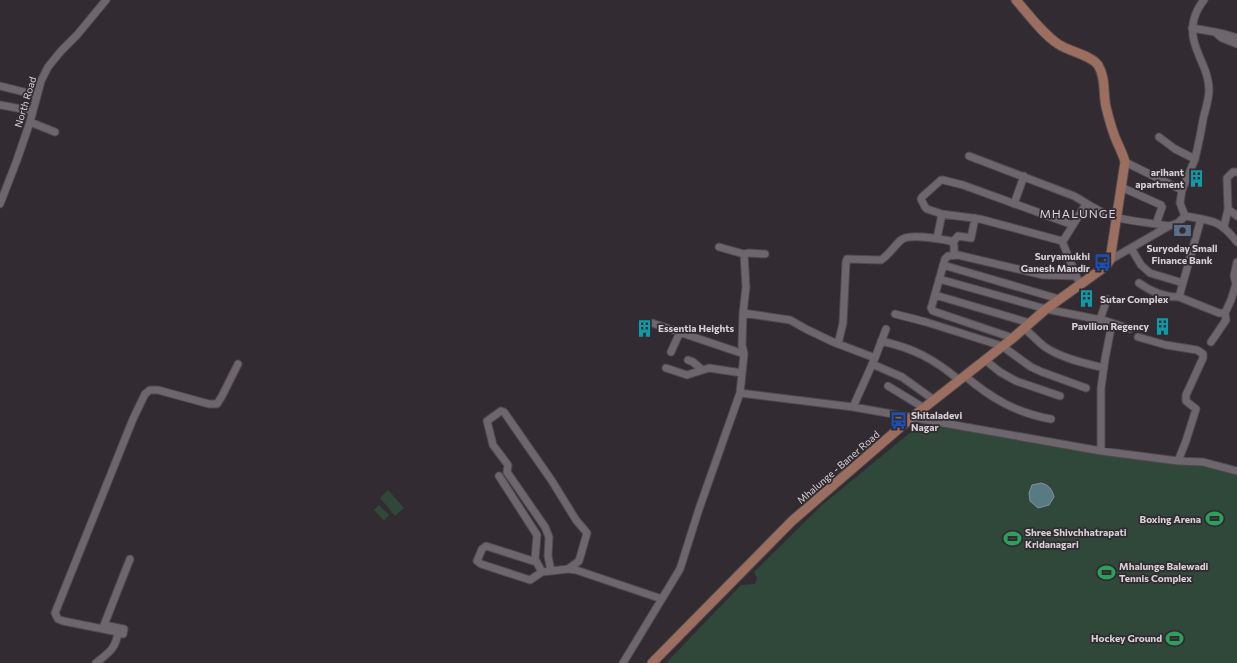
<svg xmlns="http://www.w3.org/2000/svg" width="1237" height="663" viewBox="0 0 1237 663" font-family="Commissioner,sans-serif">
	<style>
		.green { fill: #2f4839 }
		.water { fill: #577a83; stroke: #7d949c }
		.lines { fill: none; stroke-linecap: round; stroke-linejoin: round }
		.minor-casing { stroke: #4f494e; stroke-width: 9 }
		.major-casing { stroke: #4f494e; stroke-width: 11 }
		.minor { stroke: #6d666c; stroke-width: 7 }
		.major { stroke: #9b6e5f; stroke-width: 9 }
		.labels { text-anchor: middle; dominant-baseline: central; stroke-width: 3.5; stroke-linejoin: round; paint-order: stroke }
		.street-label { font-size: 10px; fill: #d6d2d6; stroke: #322b31 }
		.poi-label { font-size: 10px; font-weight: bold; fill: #d6d2d6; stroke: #322b31; text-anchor: end }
		.quarter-label { font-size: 12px; letter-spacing: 1px; fill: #d6d2d6; stroke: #322b31 }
	</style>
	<rect width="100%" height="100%" fill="#322b31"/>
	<path class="green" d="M923,422l285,41 29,10v190h-571l75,-78 14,-1 2,-6 -3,-6 68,-67z
		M388,490l16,18 -9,8 -15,-18z
		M379,505l10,10 -5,6 -10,-11z"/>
	<path class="water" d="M1041,483c8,2 11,6 13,14l-5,8 -11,3 -8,-7 -1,-8 3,-8z"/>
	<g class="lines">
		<defs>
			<path id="minor" d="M1192,28c15,3 30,4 45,10
				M1216,33l6,5 15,6
				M0,86l36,9
				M0,105l33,6
				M30,122l25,10
				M1159,137l16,12 20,10c3,-13 6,-26 8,-39 2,-10 6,-20 6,-30 0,-26 -22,-43 -15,-71 2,-7 5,-13 10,-19
				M969,156l105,40c14,8 29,19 45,22 16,4 33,5 50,8
				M1125,162l57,28 -2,13 5,13
				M1121,187l40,18 1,2 -6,17
				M1182,190l13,-31
				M0,204l17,-44 13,-38 11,-41 7,-14 13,-16 16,-16 29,-35
				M1014,204l10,-28
				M1228,209l9,7
				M942,214l38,5 82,22 3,-3 21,-34
				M1185,216c27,5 34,3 52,26
				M1201,219l-22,78 40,16h6l6,-13 5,-16 -2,-8 3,-14
				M1224,227l4,-18 -1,-31 6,-6h4
				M937,238l5,-24 -15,-5 -2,-2 -4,-8 1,-2 19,-17h2l20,5 110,40
				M1062,241l16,39
				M953,242l5,-6 13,2 4,-20
				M719,247l25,7
				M1131,248l10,17 9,8 33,10
				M1110,260l59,-34 9,-3 7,-7
				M943,265l116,34
				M939,279l107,30 60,12 24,8
				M1139,283c11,8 26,14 40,14
				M935,295l95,28
				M743,313l3,-26 -2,-33 5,-1 16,1
				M895,314l31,8 76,24 29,21 11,5 44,16
				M1100,320l7,-21
				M652,323l92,31 -4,39
				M1024,328c7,6 14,14 21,19 16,11 39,16 59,21
				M1138,337l28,8 31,5 6,4v4l-17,37v6l10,8 -10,32 -8,20
				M1013,338l-80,-27 -2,-3 1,-3 13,-46 3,-3 10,-1 85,20 33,1
				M881,341c32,7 53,18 78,39
				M1211,342l15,-22 -1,-7
				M838,344l5,-21 3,-61 1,-3 34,1c8,-5 13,-14 20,-20 8,-7 39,-1 50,1l3,4v10
				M671,352l9,-20
				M744,354l-2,-9 1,-32 47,7 16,9 27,13 42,16 -22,49
				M875,358l11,-29
				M688,360l5,2 8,7
				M985,360l15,12 16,9 44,15
				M872,364l30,13 32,23
				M666,368l21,7 22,-7 33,5
				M965,376c26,22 51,37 86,43
				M888,386l36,22
				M1101,451v-63l4,-29 7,-36
				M499,476l38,59 -2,24 7,13
				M536,562l-50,-16 -4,3 -5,12 4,3 49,16 12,-8 26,-3 8,1 86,29
				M551,571l-3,-15 1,-19 -4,-10 -38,-55 1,-7 -15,-20 -6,-24 14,-10 3,1 48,69 24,39 11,13 -8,28 -11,8
				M123,634l1,-5 -20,-4 26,-66
				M96,663c12,-10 20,-14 22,-31l-55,-11 -5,-2 -3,-6 78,-194 12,-25 5,-4h8l51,14h8l5,-8 16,-32
				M623,663l57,-94 19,-60 41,-116 113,14 248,44 77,10 25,1 34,9"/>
			<path id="major" d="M652,663l140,-142 119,-103 102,-80 33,-29 60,-43 4,-6 15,-98c-2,-8 -5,-13 -8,-20 -5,-11 -8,-23 -11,-35 -3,-13 0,-29 -8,-42 -7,-10 -28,-13 -40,-21 -16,-11 -29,-29 -42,-44"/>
		</defs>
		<use href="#minor" class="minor-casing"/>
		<use href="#major" class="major-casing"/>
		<use href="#minor" class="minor"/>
		<use href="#major" class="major"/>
	</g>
	<defs>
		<symbol id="building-bare" viewBox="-9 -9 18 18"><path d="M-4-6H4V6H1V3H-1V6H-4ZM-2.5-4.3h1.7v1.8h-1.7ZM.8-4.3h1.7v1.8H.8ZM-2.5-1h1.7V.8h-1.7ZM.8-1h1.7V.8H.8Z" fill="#0f9aa8" stroke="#322b31" stroke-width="2.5" paint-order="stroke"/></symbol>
		<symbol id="bank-bare" viewBox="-9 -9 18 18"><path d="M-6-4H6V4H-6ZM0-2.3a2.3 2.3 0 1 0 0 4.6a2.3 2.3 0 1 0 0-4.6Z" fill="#5c6f8a" stroke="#322b31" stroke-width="2.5" paint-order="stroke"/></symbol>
		<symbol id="bus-bare" viewBox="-9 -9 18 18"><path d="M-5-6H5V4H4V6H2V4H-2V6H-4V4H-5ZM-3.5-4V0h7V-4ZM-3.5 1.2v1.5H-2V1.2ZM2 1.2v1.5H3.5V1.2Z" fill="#1a4fb4" stroke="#322b31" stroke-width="2.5" paint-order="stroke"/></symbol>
		<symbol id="stadium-bare" viewBox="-9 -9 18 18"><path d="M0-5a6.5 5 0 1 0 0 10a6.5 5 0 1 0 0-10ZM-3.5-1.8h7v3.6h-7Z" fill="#2e9e5b" stroke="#322b31" stroke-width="2.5" paint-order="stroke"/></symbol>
	</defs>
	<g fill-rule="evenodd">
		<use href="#building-bare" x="1184" y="166" width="25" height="25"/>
		<use href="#bank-bare" x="1170" y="218" width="25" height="25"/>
		<use href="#bus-bare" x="1090" y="250" width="25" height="25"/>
		<use href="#building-bare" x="1074" y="286" width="25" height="25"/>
		<use href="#building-bare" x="1150" y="314" width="25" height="25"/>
		<use href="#building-bare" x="632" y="316" width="25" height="25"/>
		<use href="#bus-bare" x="886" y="408" width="25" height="25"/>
		<use href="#stadium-bare" x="1202" y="506" width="25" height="25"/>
		<use href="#stadium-bare" x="1000" y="526" width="25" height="25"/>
		<use href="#stadium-bare" x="1094" y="560" width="25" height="25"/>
		<use href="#stadium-bare" x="1162" y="626" width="25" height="25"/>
	</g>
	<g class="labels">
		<g class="street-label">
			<text transform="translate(25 102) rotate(-73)">North Road</text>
			<text transform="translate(838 467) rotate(-41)">Mhalunge - Baner Road</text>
		</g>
		<g class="poi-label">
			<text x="1184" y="172">arihant<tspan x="1184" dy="12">apartment</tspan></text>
			<text x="1182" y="248" text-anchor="middle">Suryoday Small<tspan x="1182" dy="12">Finance Bank</tspan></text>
			<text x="1090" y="256">Suryamukhi<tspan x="1090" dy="12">Ganesh Mandir</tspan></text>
			<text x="1100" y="299" text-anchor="start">Sutar Complex</text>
			<text x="1149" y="326">Pavilion Regency</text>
			<text x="658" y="328" text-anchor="start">Essentia Heights</text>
			<text x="911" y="415" text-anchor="start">Shitaladevi<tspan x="911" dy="12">Nagar</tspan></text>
			<text x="1201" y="519">Boxing Arena</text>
			<text x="1025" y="532" text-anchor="start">Shree Shivchhatrapati<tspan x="1025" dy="12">Kridanagari</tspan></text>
			<text x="1119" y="566" text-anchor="start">Mhalunge Balewadi<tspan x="1119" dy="12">Tennis Complex</tspan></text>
			<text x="1162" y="638">Hockey Ground</text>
		</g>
		<g class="quarter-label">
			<text x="1078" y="213">MHALUNGE</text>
		</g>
	</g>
</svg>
